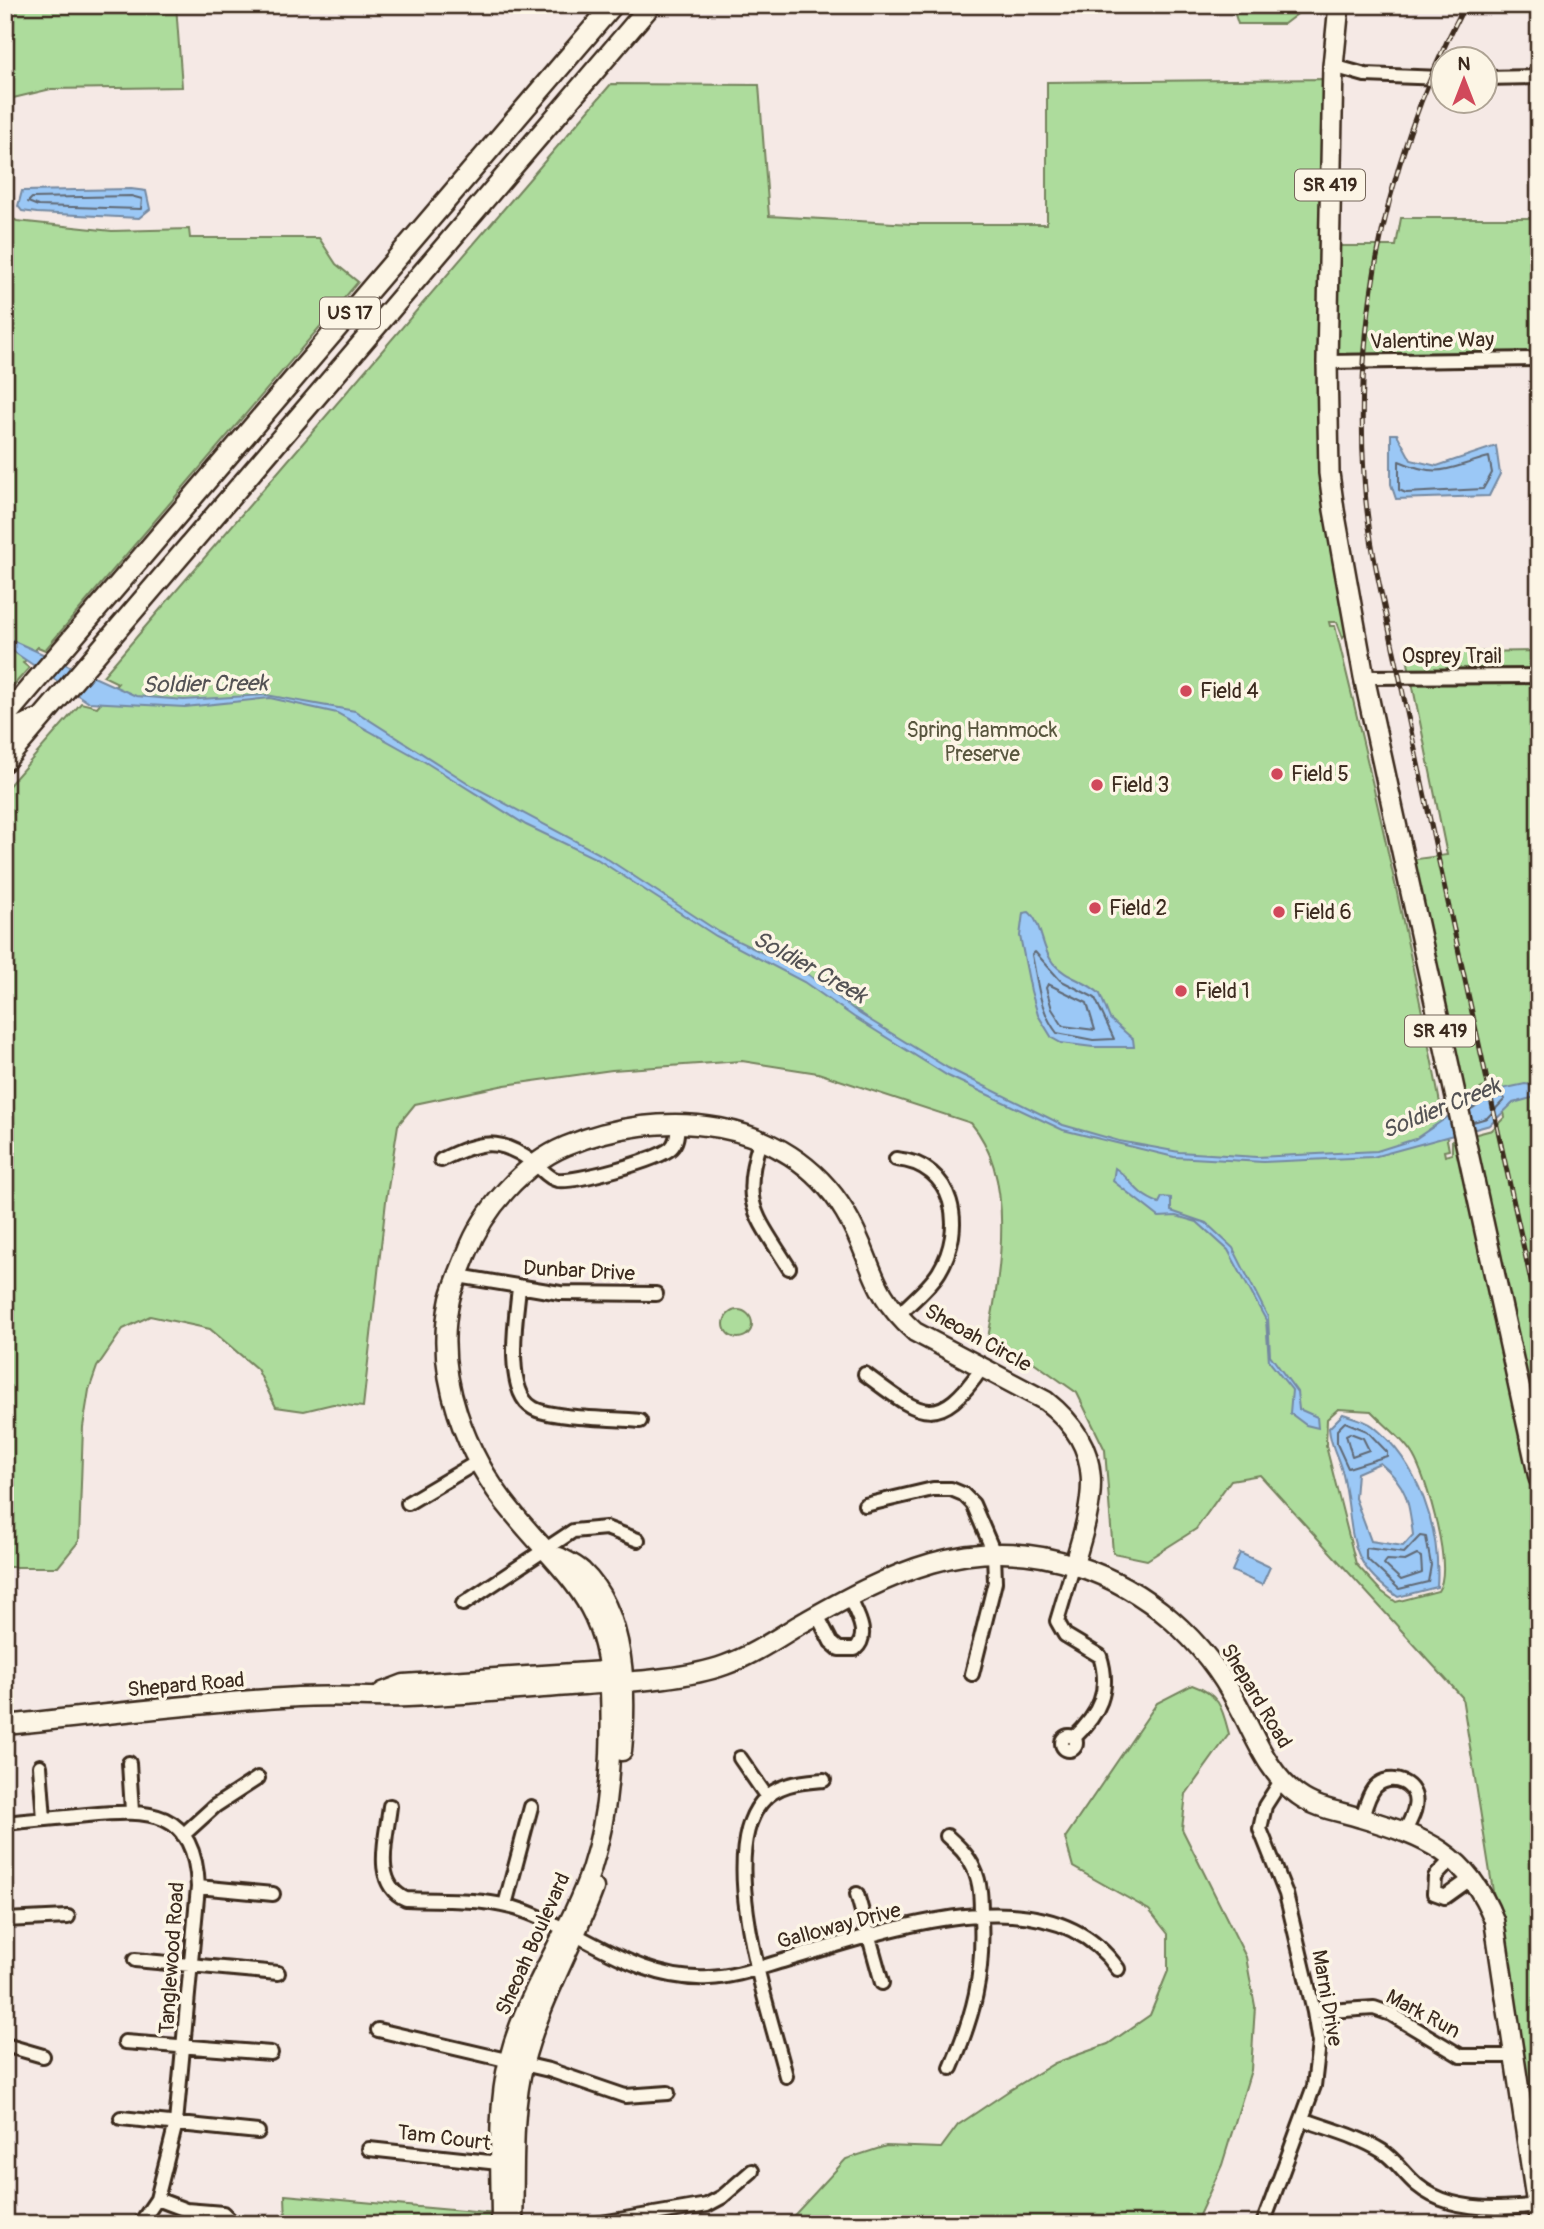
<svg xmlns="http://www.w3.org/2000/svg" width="1544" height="2229" viewBox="0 0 1544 2229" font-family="Pangolin,sans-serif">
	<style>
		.green { fill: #addc9c; stroke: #74835d; stroke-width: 2; fill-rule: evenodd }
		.water { fill: #9bc8f6; stroke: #7589a0; stroke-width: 2; fill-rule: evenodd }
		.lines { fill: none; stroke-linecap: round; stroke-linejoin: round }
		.shore { stroke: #616974; stroke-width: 2 }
		.stream { stroke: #7589a0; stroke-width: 2.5 }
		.street-casing { stroke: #3b2a1e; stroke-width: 18 }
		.secondary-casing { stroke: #3b2a1e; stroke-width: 23 }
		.primary-casing { stroke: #3b2a1e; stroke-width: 24 }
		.street { stroke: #fcf5e5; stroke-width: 12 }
		.secondary { stroke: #fcf5e5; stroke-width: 18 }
		.primary { stroke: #fcf5e5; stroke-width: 19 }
		.rail-casing { stroke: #3b2a1e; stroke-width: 5 }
		.rail { stroke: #fcf5e5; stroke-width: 2.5; stroke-dasharray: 8; stroke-linecap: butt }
		.poi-dot { fill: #d1495b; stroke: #fcf5e5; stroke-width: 2.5 }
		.labels { text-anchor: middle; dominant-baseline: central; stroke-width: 7; stroke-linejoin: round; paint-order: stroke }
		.shield { fill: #fcf5e5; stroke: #75675a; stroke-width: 2 }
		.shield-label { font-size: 19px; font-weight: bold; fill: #3b2a1e }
		.street-label { font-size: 21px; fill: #3b2a1e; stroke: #fcf5e5 }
		.poi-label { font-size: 21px; fill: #3b2a1e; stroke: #fcf5e5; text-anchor: start }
		.park-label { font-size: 21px; fill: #58563e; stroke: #fcf5e5 }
		.water-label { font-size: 23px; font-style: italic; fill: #535254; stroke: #fcf5e5 }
	</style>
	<rect width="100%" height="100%" fill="#f5e9e5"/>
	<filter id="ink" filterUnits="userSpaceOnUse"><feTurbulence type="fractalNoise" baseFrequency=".0143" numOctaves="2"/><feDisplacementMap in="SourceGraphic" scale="14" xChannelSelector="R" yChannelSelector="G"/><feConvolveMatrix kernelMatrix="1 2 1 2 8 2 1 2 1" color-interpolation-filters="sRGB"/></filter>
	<g filter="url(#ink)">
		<path class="green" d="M5,5h171l6,82 -131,2 -46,11z
			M1232,5h77l-25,19h-46z
			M1327,79l-5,283 28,266 -7,10 -6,-16h-8l1,4h5c43,173 81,349 114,524l-5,1 1,5 7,-2v-14l8,-2 79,363v679l-77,-483 -202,-222 -29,5 -35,49 -49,31 -34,-7 -8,-103 -28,-57 -45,-32 -44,-23c12,-64 29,-161 -17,-215l-153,-50 -76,-12 -130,9 -107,15 -90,19 -17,21 -12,76 -23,206 -30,-3 -29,7 -28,-4 -19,-38 -47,-40 -60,-13 -27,13 -26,38 -8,23 -6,37 -4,114 -21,26h-53v-777l76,-87 16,4 21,-24 -15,-7 508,-592 148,1 10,131 143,8h135v-142zM1338,1409l33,2c13,14 33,28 42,44 14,24 41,113 25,136l-42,11 -15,-11 -25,-27 -30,-118 1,-27z
			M5,198l4,19 8,4 95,10 77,-2 1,9h129l17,26 22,18 -313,368 -7,-3 -15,16 6,5 -24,27z
			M1401,218h138v140l-207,3 3,-115h61z
			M1539,651v803l-70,-318 23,-6 13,-13 -7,-32 -16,3 -20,14 -53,-242 38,-5 -41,-202z
			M724 1324a14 14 0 1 1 28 0a14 14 0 1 1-28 0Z
			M1192,1685c28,10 30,22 37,49l-43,60 -4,35 64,128 9,49 -4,64 -29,95 -27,59h-409l60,-65 40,-13 55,2 17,-23 49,-33 48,-29 53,-19 42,-29 18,-44v-37l-19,-24 -76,-43 -8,-29 92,-135z
			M285,2195l211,19v10h-210z"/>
		<path class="water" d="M131,189l15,2 4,18 -11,9 -102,-5 -15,-2 -4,-5 4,-15z
			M1391,434h6l14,26 26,6 59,-20 4,28 -11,22 -93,3 -5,-15z
			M5,637l131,59 48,4 82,-5 89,16 121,77 124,66 119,78 90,43 51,39 88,54 115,57 56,16 60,11 78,5 120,-6 38,-12 68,-46 42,-9 14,2v10l-26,7 -23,22 -117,32 -110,5 -89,-5 -111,-27 -115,-54 -94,-59 -50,-35 -88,-46 -119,-77 -71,-34 -101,-63 -88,-49 -67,-15 -85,9 -97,-5 -83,-56z
			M1023,913l6,-1c13,11 12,36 24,51 14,16 33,17 47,31l10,25 23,20 1,8h-41l-32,-4 -9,-5 -14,-23 -7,-24 -11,-55z
			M1115,1168c18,12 18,25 44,35l3,-6 9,1v13l35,12 27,25 35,69 2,38 27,37 2,17 18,8 1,11 -12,-3 -16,-12 2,-23 -23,-29 -3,-41 -38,-70 -31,-28 -21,-6 -17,1 -46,-36z
			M1343,1414c9,3 22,6 30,12 46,37 68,103 64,161l-39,10c-56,-38 -42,-66 -55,-122 -4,-17 -13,-29 -14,-47zM1380,1463c27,22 29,38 33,72l-10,11 -32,-5 -16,-43 2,-25z
			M1240,1553l30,14 -8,18 -30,-14z"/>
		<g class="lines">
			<path class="shore" d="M131,196l11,3 -1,10 -103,-3 -10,-4 4,-4z
				M1489,457l3,16 -9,16 -77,4 -7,-3v-29c42,18 48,7 90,-4z
				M1035,952l25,28 35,18 19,41 -21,1 -36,-7c-18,-23 -19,-50 -25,-78z
				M1048,984l39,19 8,27 -32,-4 -11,-17 -6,-21z
				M1470,1110l16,-11 15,-3 4,3 -18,19 -14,4
				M1345,1422l22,9 20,21v4l-39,12 -11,-24v-14z
				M1350,1433l13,5 6,12 -17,6 -6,-21z
				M1420,1536l6,1 5,28 -3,17 -29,7 -33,-31v-10l38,5z
				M1417,1555l4,2 1,16 -21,7 -17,-16 3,-4 18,1z"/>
			<path class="stream" d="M854,1009l12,8"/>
			<defs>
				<path id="street" d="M1333,66l32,9 77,3
					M1484,78l55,-1
					M1327,362l212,-3
					M1364,677l175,-1
					M760,1141c-20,63 -4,74 29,127
					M896,1159c59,5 70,69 43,113 -10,16 -28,30 -42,44
					M441,1160c38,-19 59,-24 94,4 7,5 13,14 22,16 17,3 102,-20 114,-32 7,-7 6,-16 7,-25
					M458,1276l102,17 96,1
					M519,1288c-3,28 -15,104 14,120 18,11 82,10 107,13
					M865,1374c55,41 72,59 117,-6
					M408,1503l71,-42
					M865,1505l68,-16h18l12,5 10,10 21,49 1,29 -23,92
					M1074,1564l-17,57 8,14 35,21c11,35 -1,58 -26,82
					M463,1604l110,-73 33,-3 32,12
					M817,1615l14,27 8,7h16c16,-14 1,-36 -6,-52
					M1062 1743a7 7 0 1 1 14 0a7 7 0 1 1-14 0Z
					M740,1758l27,39
					M129,1763l3,48
					M40,1766l4,53
					M390,1806c-3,30 -19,78 16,93 41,2 81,-2 121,13 61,23 113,70 182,66 26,-1 52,-11 77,-18 95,-27 262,-92 332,9
					M1362,1818c3,-10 6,-23 13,-31 15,-16 45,-4 40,20 -1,8 -7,18 -11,26
					M5,1823c27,-3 55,-5 82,-8 62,-6 108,-6 111,72l-22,236 -19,76 -17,25
					M183,1835l32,-29 43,-28
					M947,1836c11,10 21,19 27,33 7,14 7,32 7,48 3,59 -7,97 -30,151
					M1453,1858l-18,19 -1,16 11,4 28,-20
					M198,1887l75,7
					M857,1894l25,89
					M505,1905l26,-98
					M5,1920l63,-3
					M135,1960l143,13
					M1314,2012l60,-4 17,6 70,42h53
					M378,2030l171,40 76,26 43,-3
					M125,2042l146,11
					M5,2045l38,11
					M786,2076c-16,-63 -70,-219 -25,-273 16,-20 40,-21 63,-23
					M121,2118l137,14
					M1302,2119c27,10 56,17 80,32 14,9 22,23 35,34 31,26 82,25 119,20
					M369,2149l139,15
					M157,2199l29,11 37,3 11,11
					M595,2224l112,-19 15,-8 30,-26
					M1263,2224l51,-138 5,-43 -5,-31 -28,-118 -26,-65 5,-23 16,-25"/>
				<path id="secondary" d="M559,1557c8,4 17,8 23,14 45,43 45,123 40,180
					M383,1692l21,-8 215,-14
					M5,1725c98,-10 196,-23 293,-28 37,-2 73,1 110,0 59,-2 117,-8 176,-12 42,-3 103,-6 141,-20 26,-9 51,-26 74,-40 90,-51 172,-95 278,-59 70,23 127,73 161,139 17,31 30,69 60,90 19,14 41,16 63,23 65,19 107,36 133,102l45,302
					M501,2224c0,-54 -5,-112 8,-165 17,-68 60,-124 82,-189 19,-58 21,-120 19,-180 -3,-89 -45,-114 -96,-176 -48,-57 -81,-139 -64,-215 4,-15 11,-31 17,-46 16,-43 56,-89 99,-107 96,-40 221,-30 279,66 29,48 22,77 70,120l131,69c62,49 48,97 28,163
					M513,2224c2,-53 -2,-110 11,-162 16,-61 49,-116 70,-174"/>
				<path id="primary" d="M1339,5l-6,61 -6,296 2,111 5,37 30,167 175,801
					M5,717l608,-712
					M5,732l32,-12
					M5,761l646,-756"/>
			</defs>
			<use href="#street" class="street-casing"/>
			<use href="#secondary" class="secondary-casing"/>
			<use href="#primary" class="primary-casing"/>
			<use href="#street" class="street"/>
			<use href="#secondary" class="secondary"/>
			<use href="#primary" class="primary"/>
			<defs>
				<path id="rail" d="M1465,5c-77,147 -111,306 -101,471 3,60 18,121 31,180 14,64 27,128 41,192 34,156 69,313 103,470"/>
			</defs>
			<use href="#rail" class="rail-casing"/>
			<use href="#rail" class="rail"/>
		</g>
	</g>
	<g class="poi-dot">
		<circle cx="1186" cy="691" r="7"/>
		<circle cx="1277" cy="774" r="7"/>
		<circle cx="1097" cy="785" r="7"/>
		<circle cx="1095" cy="908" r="7"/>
		<circle cx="1279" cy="912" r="7"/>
		<circle cx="1181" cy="991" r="7"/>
	</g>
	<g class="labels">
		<g class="shield">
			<rect x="1295" y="169.5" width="70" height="31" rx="5"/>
			<rect x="320" y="297.5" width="60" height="31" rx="5"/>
			<rect x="1405" y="1015.5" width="70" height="31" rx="5"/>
		</g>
		<g class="shield-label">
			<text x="1330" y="185">SR 419</text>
			<text x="350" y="313">US 17</text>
			<text x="1440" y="1031">SR 419</text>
		</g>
		<g class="street-label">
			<text transform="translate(1432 341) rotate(-1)">Valentine Way</text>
			<text x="1452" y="656">Osprey Trail</text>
			<text transform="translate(579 1271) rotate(3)">Dunbar Drive</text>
			<text transform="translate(978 1338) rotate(29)">Sheoah Circle</text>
			<text transform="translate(186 1685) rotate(-5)">Shepard Road</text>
			<text transform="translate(1256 1696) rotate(59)">Shepard Road</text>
			<text transform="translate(839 1926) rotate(-15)">Galloway Drive</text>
			<text transform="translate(533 1944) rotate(-66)">Sheoah Boulevard</text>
			<text transform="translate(172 1958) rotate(-86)">Tanglewood Road</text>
			<text transform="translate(1327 1998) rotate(80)">Marni Drive</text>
			<text transform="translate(1423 2014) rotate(28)">Mark Run</text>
			<text transform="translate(444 2138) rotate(7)">Tam Court</text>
		</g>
		<g class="poi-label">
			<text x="1200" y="691">Field 4</text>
			<text x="1291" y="774">Field 5</text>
			<text x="1111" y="785">Field 3</text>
			<text x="1109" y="908">Field 2</text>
			<text x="1293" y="912">Field 6</text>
			<text x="1195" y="991">Field 1</text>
		</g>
		<g class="park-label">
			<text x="982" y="730">Spring Hammock<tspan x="982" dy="24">Preserve</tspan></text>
		</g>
		<g class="water-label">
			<text transform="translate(205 684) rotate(-1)">Soldier Creek</text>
			<text transform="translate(810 967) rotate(29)">Soldier Creek</text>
			<text transform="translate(1441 1108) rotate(-22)">Soldier Creek</text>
		</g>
	</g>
	<rect width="1544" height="2229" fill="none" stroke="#fcf5e5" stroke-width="28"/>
	<rect x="14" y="14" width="1516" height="2201" fill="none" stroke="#3b2a1e" stroke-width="2.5" filter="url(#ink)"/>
	<g transform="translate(1464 80)"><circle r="33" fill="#fcf5e5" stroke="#afa495" stroke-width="2"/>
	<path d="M0-5L12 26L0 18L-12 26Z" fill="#d1495b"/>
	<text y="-10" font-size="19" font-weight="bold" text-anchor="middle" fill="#3b2a1e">N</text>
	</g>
</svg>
